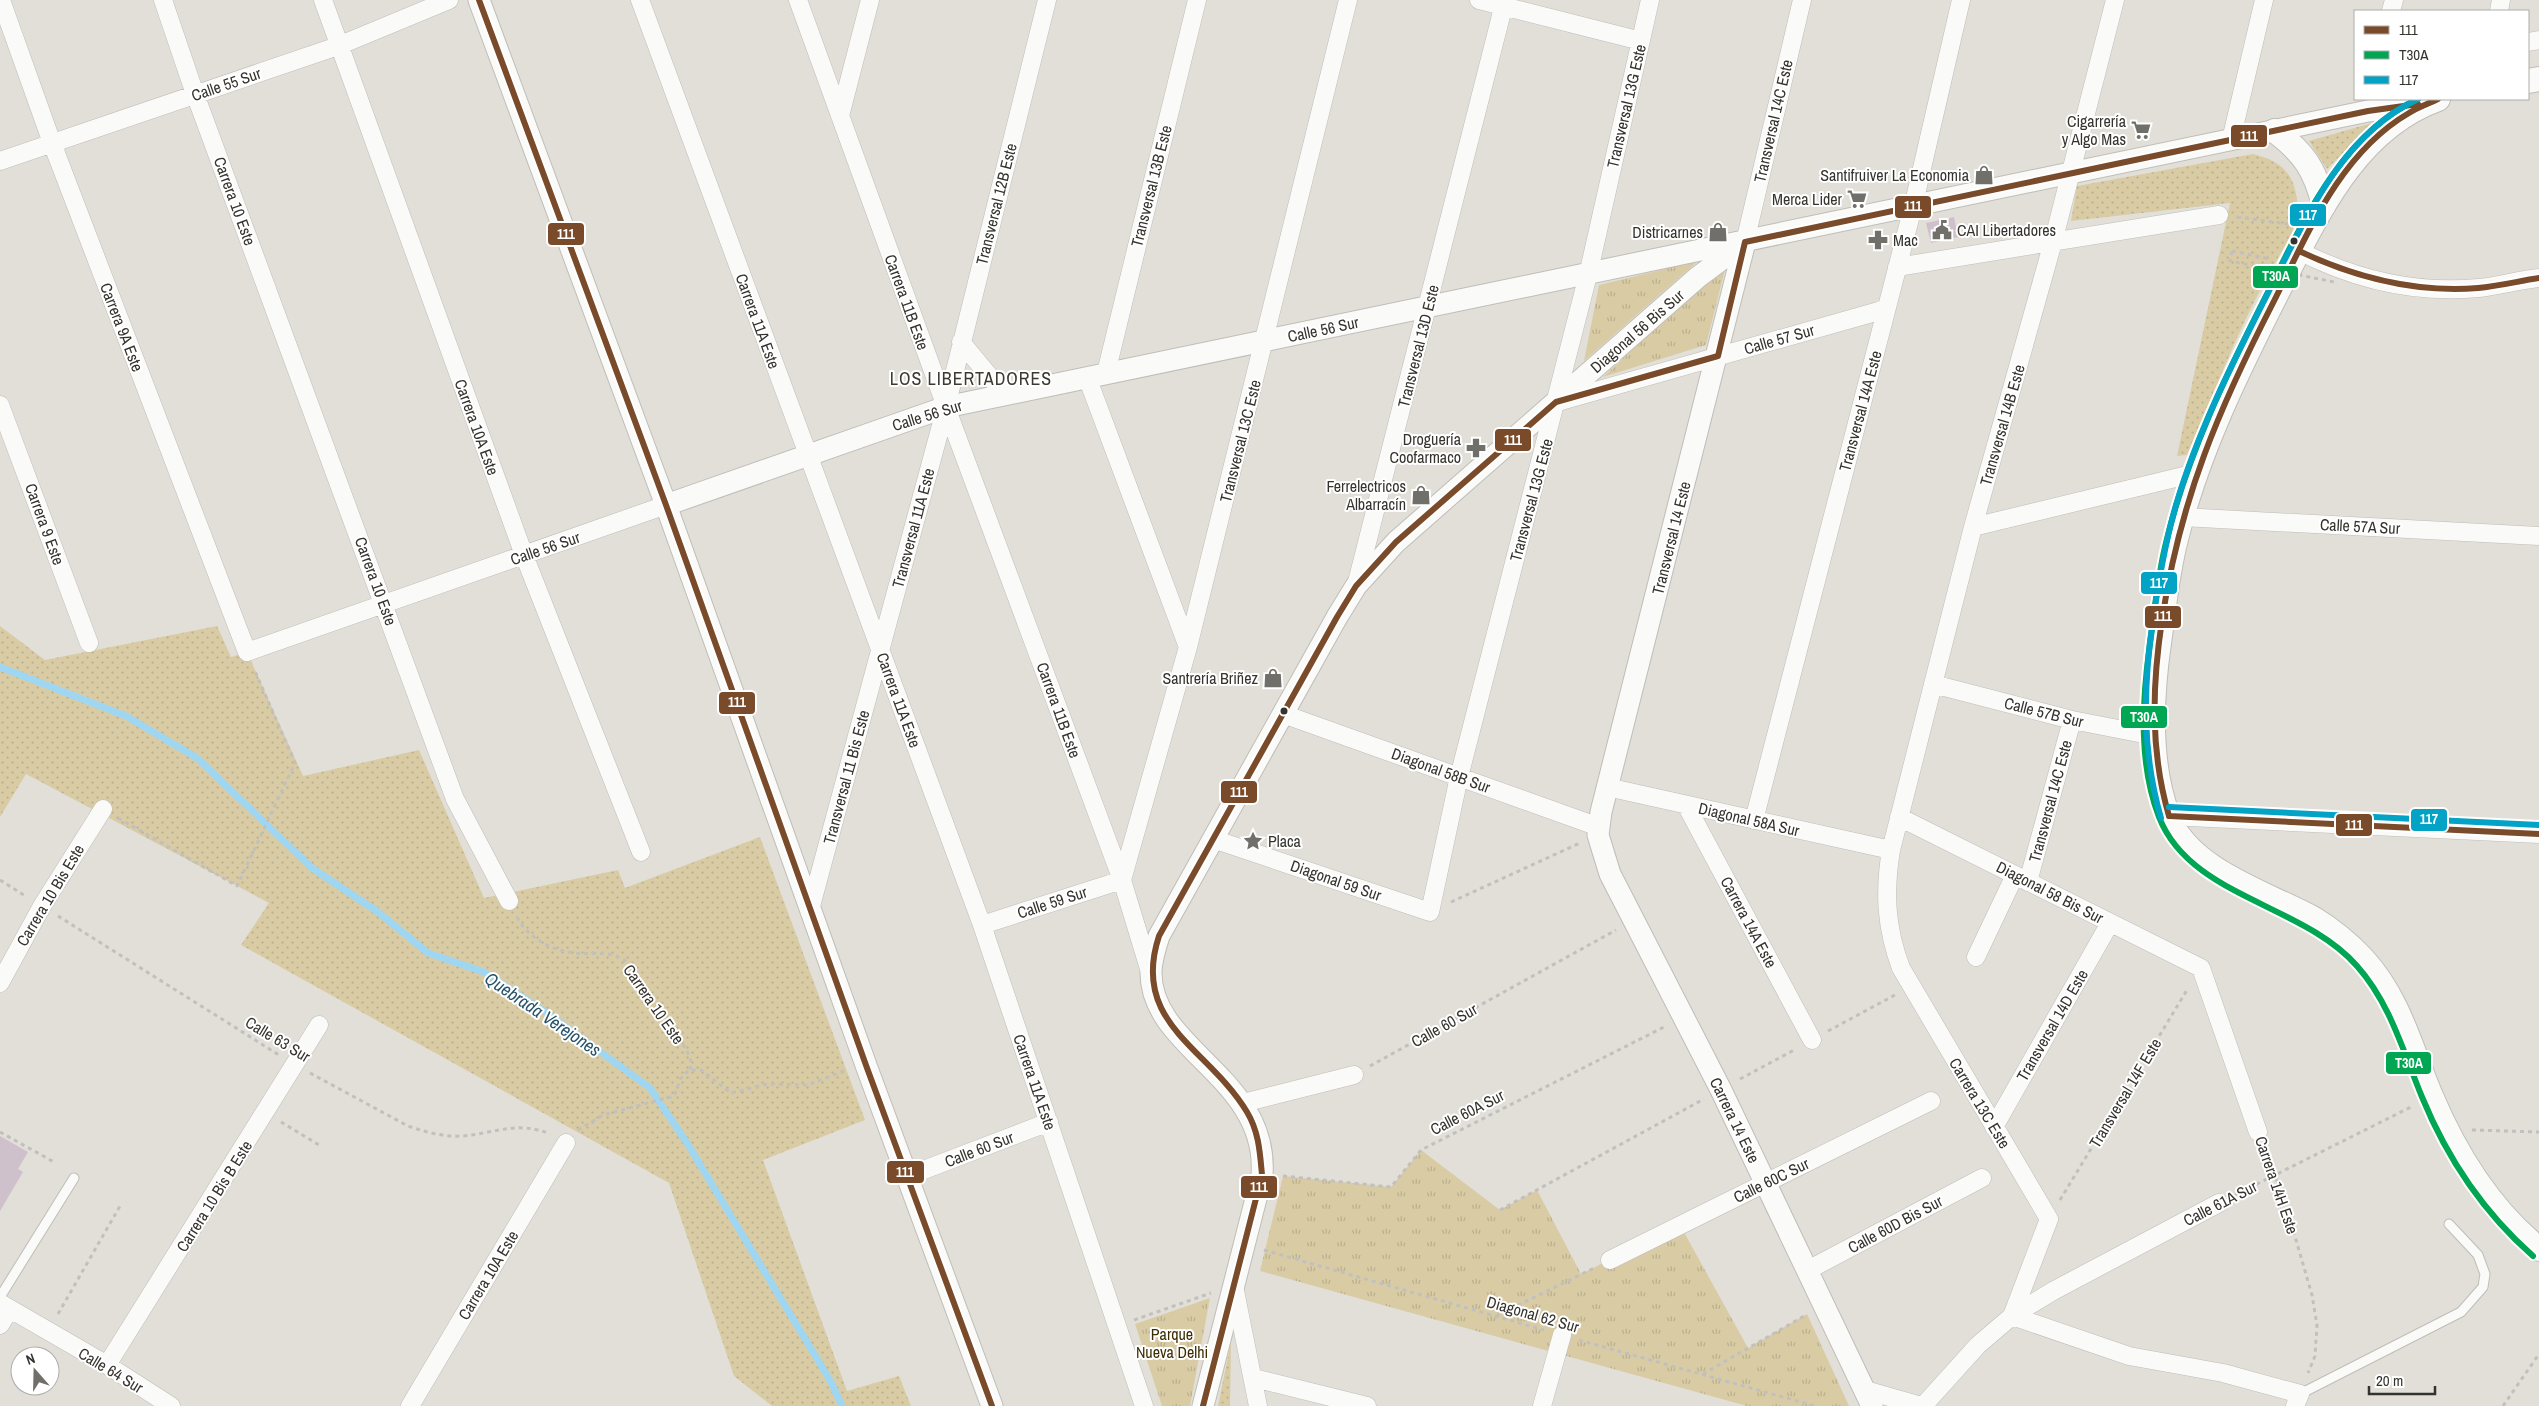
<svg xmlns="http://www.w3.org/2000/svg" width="2539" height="1406" viewBox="0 0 2539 1406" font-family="'Archivo Narrow',sans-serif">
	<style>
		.grass { fill: url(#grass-dots) }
		.park { fill: url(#park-tufts) }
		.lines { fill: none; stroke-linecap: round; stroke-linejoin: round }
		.stream { stroke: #9fd6f2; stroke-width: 7 }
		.building { fill: #cec1cc }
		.service-casing { stroke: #bfbdb8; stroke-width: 11 }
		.minor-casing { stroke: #bfbdb8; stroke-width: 19 }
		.tertiary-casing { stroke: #bfbdb8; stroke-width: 23 }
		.secondary-casing { stroke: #bfbdb8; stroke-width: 26 }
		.path { stroke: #c1c0be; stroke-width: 3; stroke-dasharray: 4 4; stroke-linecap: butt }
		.service { stroke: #fafaf9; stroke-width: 9 }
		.minor { stroke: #fafaf9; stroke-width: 18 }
		.tertiary { stroke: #fafaf9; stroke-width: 21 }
		.secondary { stroke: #fafaf9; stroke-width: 24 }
		.path-bridge { stroke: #c1c0be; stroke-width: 3; stroke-dasharray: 4 4; stroke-linecap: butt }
		.bus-1-casing { stroke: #fff; stroke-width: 10 }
		.bus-2-casing { stroke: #fff; stroke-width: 10 }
		.bus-3-casing { stroke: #fff; stroke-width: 10 }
		.bus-1 { stroke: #7a4b2a; stroke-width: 6 }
		.bus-2 { stroke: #00a651; stroke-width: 6 }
		.bus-3 { stroke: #03a3c6; stroke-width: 6 }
		.bus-dot { fill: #35332e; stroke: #fff; stroke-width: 2 }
		.labels { text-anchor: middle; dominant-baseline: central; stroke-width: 4; stroke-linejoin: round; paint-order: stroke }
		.street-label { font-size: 16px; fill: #35332e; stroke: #fff }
		.poi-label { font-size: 16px; fill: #35332e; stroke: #fff; text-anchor: end }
		.park-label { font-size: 16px; fill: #3b2d01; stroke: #fff }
		.neighbourhood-label { font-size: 18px; letter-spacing: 1px; fill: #3d392f; stroke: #fff }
		.water-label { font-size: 18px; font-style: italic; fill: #275369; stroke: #fff }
		.line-badge { stroke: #fff; stroke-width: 2 }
		.badge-label { font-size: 14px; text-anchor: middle; font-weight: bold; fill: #fff }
	</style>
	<defs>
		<pattern id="grass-dots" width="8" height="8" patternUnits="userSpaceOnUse" patternTransform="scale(1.25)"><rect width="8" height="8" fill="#d9cca5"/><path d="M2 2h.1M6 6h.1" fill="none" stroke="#bbb08e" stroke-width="1.8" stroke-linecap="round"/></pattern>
		<pattern id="park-tufts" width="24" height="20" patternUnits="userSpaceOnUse" patternTransform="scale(1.25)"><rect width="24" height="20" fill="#d9cca5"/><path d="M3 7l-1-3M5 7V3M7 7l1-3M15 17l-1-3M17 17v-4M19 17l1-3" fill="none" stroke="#bbb08e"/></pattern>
	</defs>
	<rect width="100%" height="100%" fill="#e1dfd8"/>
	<path class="grass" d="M2382,120l-28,22 -27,27 -18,-28z
		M2253,154c32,8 43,22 45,56 1,15 -17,42 -24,55 -35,60 -59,127 -87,190l-10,1 53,-253 -159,18 6,-35z
		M0,626l45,34 172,-34 14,31 16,-5 56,124 116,-26 65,148 134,-28 7,18 135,-51 105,283 -102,40 84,231 52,-15 12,30h-139l-38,-30 -65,-193 -428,-238 28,-42 -243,-129 -26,43z
		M1231,1342l-1,64h-12z"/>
	<path class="park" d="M1698,261l-114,100 15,-76z
		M1727,262l-21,83 -103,32z
		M1421,1150l79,60 37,-20 44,84 99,-49 68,123 59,-34 42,92h-102l-487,-135 23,-95 108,11z
		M1210,1298l-20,108h-28l-27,-82z"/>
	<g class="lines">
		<path class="stream" d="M0,667l126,49 71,42 115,110 66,44 50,41 56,19 63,41 103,75 37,55 144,239 11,24"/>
	</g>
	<path class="building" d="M1954,217l4,20 -27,6 -5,-20z
		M0,1136l28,16 -10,17 5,3 -23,39z"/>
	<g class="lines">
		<defs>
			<path id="service" d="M0,1297l74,-119
				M2300,1394l161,-82 22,-25 2,-13 -7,-19 -29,-31"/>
			<path id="minor" d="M1,0l51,143 195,509 419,-147
				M163,0l32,94 260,705 54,102
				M323,0l201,555 117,297
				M640,0l342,925 162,481
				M798,0l148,407 176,473 28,92
				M1479,0l162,41
				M2115,0l-62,242 -80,285 -82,323c-7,43 -5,78 10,118l148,251 -37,97 117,40 94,17 77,21 -5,12
				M2391,11l3,-11
				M2499,11l2,-11
				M2528,42l11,-2
				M840,116l30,-116
				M2231,140l33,-140
				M0,161l338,-115 111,-46
				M1745,242l57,-242
				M2299,251c55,28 117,43 180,37 20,-2 40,-8 60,-10
				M1897,267l322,-52
				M961,342l44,53
				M1106,373l91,-373
				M1087,377l101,270
				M1557,402l329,-93
				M0,405l89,238
				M2182,517l357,19
				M1973,527l223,-54
				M1356,586l149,-586
				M1933,684l139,36 82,16
				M1283,714l316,113
				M1607,787l284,63
				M1686,805l126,235
				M2169,816l370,18
				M1899,817l302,151 57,164
				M1754,820l159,-613 48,-207
				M1213,839l217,73 29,-135 129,-502 62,-275
				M2028,882l44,-162
				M811,906l135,-499 101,-407
				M982,925l140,-45 66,-233 160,-647
				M1976,957l39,-82
				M0,983l42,-77 61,-97
				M1243,1103l111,-28
				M1994,1127l116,-204
				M908,1176l141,-54
				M1610,1260l321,-159
				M1808,1270l174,-92
				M1234,1286l24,120
				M0,1303l107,62 64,41
				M0,1325l10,-16
				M107,1365l212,-340
				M1254,1378l113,28
				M1865,1390l56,16
				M410,1406l156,-263
				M1542,1406l20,-71
				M1923,1406l55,-61 34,-29 41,-25 166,-88"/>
			<path id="tertiary" d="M479,0l187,505 201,563 125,338
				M1745,242l-144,570 -3,23 12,39 111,216 151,316
				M666,505l280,-98 1422,-296 57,-8
				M1203,1406l59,-231c7,-97 -111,-126 -111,-202 0,-12 4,-25 8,-37l178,-319 19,-31 40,-44 302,-265 39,-29"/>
			<path id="secondary" d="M2528,81l11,-2
				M2438,99c-83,30 -120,115 -158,188 -41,81 -82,163 -104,252 -9,34 -12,69 -17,104 -8,55 -11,120 9,173 21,55 99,77 146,103 18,11 35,25 49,40 36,39 48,90 68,137 25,59 58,113 108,153
				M2275,131c29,22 40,38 49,74"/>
		</defs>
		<use href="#service" class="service-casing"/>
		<use href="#minor" class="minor-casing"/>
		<use href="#tertiary" class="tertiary-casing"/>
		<use href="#secondary" class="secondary-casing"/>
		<path class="path" d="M2237,217l51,7
			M2232,251l38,8
			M118,818l119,68 58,-123 -41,-94
			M0,880l27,17
			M1451,902l129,-59
			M58,916l221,139
			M517,917c11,21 34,33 57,36 17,2 32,-3 49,6 6,4 57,80 64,92l5,13 -3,6
			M1828,1031l67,-36
			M1370,1066l246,-136
			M310,1073l98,53c17,6 35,11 54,10 31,-2 55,-16 88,-2
			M1740,1079l56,-30
			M281,1122l38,23
			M578,1130l25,-15 71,-19 7,-18 8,-8h12l30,23 36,-9 41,1 38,-15
			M2472,1130l67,2
			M0,1132l54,30
			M2264,1148l21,54 27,93 5,30 -2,31 -7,17
			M1283,1176l108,11 30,-37 245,-124
			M2235,1195l176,-88
			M2060,1200l127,-210
			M1500,1210l204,-111
			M1264,1250l280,80
			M58,1314l62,-108
			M1496,1316l98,-48
			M1134,1320l77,-27
			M1579,1340l236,66
			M1703,1374l103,-59
			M2503,1406l36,-52"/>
		<use href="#service" class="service"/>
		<use href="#minor" class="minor"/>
		<use href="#tertiary" class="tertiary"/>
		<use href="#secondary" class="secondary"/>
		<path class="path-bridge" d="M2232,251l-2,10 104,21"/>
		<defs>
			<path id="bus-1" d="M479,0l187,505 201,563 125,338
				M1745,242l623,-131 50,-7
				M2299,251c57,27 116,42 179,37 21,-2 41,-7 61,-10
				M1718,356l27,-114
				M2169,816c-19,-65 -17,-130 -7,-196 18,-121 57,-212 112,-319 34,-68 66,-148 135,-188 9,-6 19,-9 29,-14
				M2169,816l370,18
				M1203,1406l59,-231c-2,-22 -3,-43 -15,-63 -38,-64 -117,-88 -88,-176l178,-319 19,-31 40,-44 160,-140 162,-46"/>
			<path id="bus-2" d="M2418,99c-75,35 -113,118 -148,189 -42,83 -84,168 -105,259 -8,34 -11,69 -16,104 -7,54 -10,114 10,166 31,80 144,87 198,149 33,37 46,85 65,131 25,61 61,115 111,159"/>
			<path id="bus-3" d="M2169,807l370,18
				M2161,818c-19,-65 -18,-131 -8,-199 6,-38 12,-76 23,-114 23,-78 61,-151 98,-224 35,-69 70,-148 144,-182"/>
		</defs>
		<use href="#bus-1" class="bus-1-casing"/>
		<use href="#bus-2" class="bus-2-casing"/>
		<use href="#bus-3" class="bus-3-casing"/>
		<use href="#bus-1" class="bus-1"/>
		<use href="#bus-2" class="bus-2"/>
		<use href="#bus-3" class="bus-3"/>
	</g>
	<defs>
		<symbol id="supermarket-bare" viewBox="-9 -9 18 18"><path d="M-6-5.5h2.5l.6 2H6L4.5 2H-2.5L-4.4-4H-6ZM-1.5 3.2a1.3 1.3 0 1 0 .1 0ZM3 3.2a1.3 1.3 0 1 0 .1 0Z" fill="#716f6a" stroke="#fff" stroke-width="2.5" paint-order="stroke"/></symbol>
		<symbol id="shop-bare" viewBox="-9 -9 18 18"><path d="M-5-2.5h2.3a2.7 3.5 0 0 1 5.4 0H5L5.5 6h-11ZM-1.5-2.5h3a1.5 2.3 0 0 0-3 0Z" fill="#716f6a" stroke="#fff" stroke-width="2.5" paint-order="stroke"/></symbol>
		<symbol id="civic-bare" viewBox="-9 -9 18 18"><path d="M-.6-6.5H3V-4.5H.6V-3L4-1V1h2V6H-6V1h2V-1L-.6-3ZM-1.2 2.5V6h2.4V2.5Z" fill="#716f6a" stroke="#fff" stroke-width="2.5" paint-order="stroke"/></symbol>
		<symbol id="pharmacy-bare" viewBox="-9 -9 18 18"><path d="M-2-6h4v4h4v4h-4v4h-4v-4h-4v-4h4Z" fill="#716f6a" stroke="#fff" stroke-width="2.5" paint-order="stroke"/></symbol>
		<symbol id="sight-bare" viewBox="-9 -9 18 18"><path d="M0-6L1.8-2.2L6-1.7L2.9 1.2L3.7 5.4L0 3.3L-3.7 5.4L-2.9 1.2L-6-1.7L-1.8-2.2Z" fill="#716f6a" stroke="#fff" stroke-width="2.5" paint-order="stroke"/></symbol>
	</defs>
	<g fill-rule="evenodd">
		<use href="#supermarket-bare" x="2127" y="116" width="28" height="28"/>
		<use href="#shop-bare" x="1970" y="161" width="28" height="28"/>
		<use href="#supermarket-bare" x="1843" y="185" width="28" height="28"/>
		<use href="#civic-bare" x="1928" y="216" width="28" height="28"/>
		<use href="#shop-bare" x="1704" y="218" width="28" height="28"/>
		<use href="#pharmacy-bare" x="1864" y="226" width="28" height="28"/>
		<use href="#pharmacy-bare" x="1462" y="434" width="28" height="28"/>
		<use href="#shop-bare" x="1407" y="481" width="28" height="28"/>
		<use href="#shop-bare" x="1259" y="664" width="28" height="28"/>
		<use href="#sight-bare" x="1239" y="827" width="28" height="28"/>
	</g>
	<g class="bus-dot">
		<circle cx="2294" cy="241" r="4.5"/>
		<circle cx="1284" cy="711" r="4.5"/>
	</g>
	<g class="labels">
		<g class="street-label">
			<text transform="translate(226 84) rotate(-19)">Calle 55 Sur</text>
			<text transform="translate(1626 106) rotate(-77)">Transversal 13G Este</text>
			<text transform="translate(1773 121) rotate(-77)">Transversal 14C Este</text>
			<text transform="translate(1151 186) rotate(-76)">Transversal 13B Este</text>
			<text transform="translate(235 201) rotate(70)">Carrera 10 Este</text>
			<text transform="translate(996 204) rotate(-76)">Transversal 12B Este</text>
			<text transform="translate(907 302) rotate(70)">Carrera 11B Este</text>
			<text transform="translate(758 321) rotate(70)">Carrera 11A Este</text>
			<text transform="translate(122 327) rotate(69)">Carrera 9A Este</text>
			<text transform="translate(1323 329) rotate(-12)">Calle 56 Sur</text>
			<text transform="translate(1637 331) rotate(-41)">Diagonal 56 Bis Sur</text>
			<text transform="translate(1779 339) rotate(-16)">Calle 57 Sur</text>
			<text transform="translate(1418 346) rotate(-76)">Transversal 13D Este</text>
			<text transform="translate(1860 411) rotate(-75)">Transversal 14A Este</text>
			<text transform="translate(927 415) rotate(-17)">Calle 56 Sur</text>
			<text transform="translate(2002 425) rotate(-74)">Transversal 14B Este</text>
			<text transform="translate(477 427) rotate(70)">Carrera 10A Este</text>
			<text transform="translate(1240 441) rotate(-76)">Transversal 13C Este</text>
			<text transform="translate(1531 500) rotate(-75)">Transversal 13G Este</text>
			<text transform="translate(45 524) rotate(70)">Carrera 9 Este</text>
			<text transform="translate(2360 526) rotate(3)">Calle 57A Sur</text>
			<text transform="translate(913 528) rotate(-75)">Transversal 11A Este</text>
			<text transform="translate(1671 538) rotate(-76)">Transversal 14 Este</text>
			<text transform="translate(545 548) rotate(-19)">Calle 56 Sur</text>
			<text transform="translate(376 581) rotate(70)">Carrera 10 Este</text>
			<text transform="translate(899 700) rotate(70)">Carrera 11A Este</text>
			<text transform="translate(1059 710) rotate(70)">Carrera 11B Este</text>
			<text transform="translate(2044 712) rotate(14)">Calle 57B Sur</text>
			<text transform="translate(1441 770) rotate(20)">Diagonal 58B Sur</text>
			<text transform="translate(846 777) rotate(-75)">Transversal 11 Bis Este</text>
			<text transform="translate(2050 801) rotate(-75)">Transversal 14C Este</text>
			<text transform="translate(1749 819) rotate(13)">Diagonal 58A Sur</text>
			<text transform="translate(1336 880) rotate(19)">Diagonal 59 Sur</text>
			<text transform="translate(2050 892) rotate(27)">Diagonal 58 Bis Sur</text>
			<text transform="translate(50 895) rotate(-59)">Carrera 10 Bis Este</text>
			<text transform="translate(1052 902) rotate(-18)">Calle 59 Sur</text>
			<text transform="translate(1749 922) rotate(62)">Carrera 14A Este</text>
			<text transform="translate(654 1004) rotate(55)">Carrera 10 Este</text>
			<text transform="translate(1444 1025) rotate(-29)">Calle 60 Sur</text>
			<text transform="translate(2052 1025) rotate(-60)">Transversal 14D Este</text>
			<text transform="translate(278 1039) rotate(31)">Calle 63 Sur</text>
			<text transform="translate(1035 1082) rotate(71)">Carrera 11A Este</text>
			<text transform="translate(2125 1093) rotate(-59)">Transversal 14F Este</text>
			<text transform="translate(1980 1103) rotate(59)">Carrera 13C Este</text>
			<text transform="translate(1467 1112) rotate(-27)">Calle 60A Sur</text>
			<text transform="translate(1735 1120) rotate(64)">Carrera 14 Este</text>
			<text transform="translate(979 1149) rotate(-21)">Calle 60 Sur</text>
			<text transform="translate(1771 1180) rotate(-26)">Calle 60C Sur</text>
			<text transform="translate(2277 1185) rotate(71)">Carrera 14H Este</text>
			<text transform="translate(214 1196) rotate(-58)">Carrera 10 Bis B Este</text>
			<text transform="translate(2220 1203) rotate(-27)">Calle 61A Sur</text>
			<text transform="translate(1895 1224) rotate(-28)">Calle 60D Bis Sur</text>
			<text transform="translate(488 1275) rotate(-59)">Carrera 10A Este</text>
			<text transform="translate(1533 1314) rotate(16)">Diagonal 62 Sur</text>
			<text transform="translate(111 1370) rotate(31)">Calle 64 Sur</text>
		</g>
		<g class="poi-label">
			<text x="2126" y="121">Cigarrería<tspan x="2126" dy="18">y Algo Mas</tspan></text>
			<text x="1969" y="175">Santifruiver La Economia</text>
			<text x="1842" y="199">Merca Lider</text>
			<text x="1957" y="230" text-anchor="start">CAI Libertadores</text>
			<text x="1703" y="232">Districarnes</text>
			<text x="1893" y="240" text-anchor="start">Mac</text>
			<text x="1461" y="439">Droguería<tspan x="1461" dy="18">Coofarmaco</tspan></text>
			<text x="1406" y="486">Ferrelectricos<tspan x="1406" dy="18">Albarracín</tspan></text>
			<text x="1258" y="678">Santrería Briñez</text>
			<text x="1268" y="841" text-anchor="start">Placa</text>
		</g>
		<g class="park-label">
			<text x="1172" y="1334">Parque<tspan x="1172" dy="18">Nueva Delhi</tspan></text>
		</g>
		<g class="neighbourhood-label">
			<text x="971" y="378">LOS LIBERTADORES</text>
		</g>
		<g class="water-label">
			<text transform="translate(543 1014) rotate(34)">Quebrada Verejones</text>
		</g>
	</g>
	<g class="line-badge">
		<rect x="2230" y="124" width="38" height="24" rx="5" fill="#7a4b2a"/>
		<rect x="1894" y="195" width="38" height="24" rx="5" fill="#7a4b2a"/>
		<rect x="2289" y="203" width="38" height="24" rx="5" fill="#03a3c6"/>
		<rect x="547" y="222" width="38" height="24" rx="5" fill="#7a4b2a"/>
		<rect x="2252" y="265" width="47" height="24" rx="5" fill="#00a651"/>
		<rect x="1494" y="428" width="38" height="24" rx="5" fill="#7a4b2a"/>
		<rect x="2140" y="571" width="38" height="24" rx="5" fill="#03a3c6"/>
		<rect x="2144" y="605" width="38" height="24" rx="5" fill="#7a4b2a"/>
		<rect x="718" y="691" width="38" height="24" rx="5" fill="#7a4b2a"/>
		<rect x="2120" y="705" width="48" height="24" rx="5" fill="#00a651"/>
		<rect x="1220" y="780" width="38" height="24" rx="5" fill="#7a4b2a"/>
		<rect x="2410" y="808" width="38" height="24" rx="5" fill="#03a3c6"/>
		<rect x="2335" y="813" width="38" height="24" rx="5" fill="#7a4b2a"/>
		<rect x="2385" y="1051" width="47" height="24" rx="5" fill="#00a651"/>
		<rect x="886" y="1160" width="39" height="24" rx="5" fill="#7a4b2a"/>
		<rect x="1240" y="1175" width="38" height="24" rx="5" fill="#7a4b2a"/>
	</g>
	<g class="badge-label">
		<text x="2249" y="141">111</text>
		<text x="1913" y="211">111</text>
		<text x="2308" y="220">117</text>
		<text x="566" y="239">111</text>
		<text x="2276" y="281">T30A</text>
		<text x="1513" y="445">111</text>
		<text x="2159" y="588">117</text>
		<text x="2163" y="621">111</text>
		<text x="737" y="707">111</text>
		<text x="2144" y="722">T30A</text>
		<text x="1239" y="797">111</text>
		<text x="2429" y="824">117</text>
		<text x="2354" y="830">111</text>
		<text x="2409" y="1068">T30A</text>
		<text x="905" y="1177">111</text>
		<text x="1259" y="1192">111</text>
	</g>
	<rect x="2354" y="10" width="175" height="90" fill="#ffffff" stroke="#aeadab"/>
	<rect x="2364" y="26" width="25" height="8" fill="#7a4b2a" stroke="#aeadab"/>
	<text x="2399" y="35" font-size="15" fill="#35332e">111</text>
	<rect x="2364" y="51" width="25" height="8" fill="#00a651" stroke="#aeadab"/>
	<text x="2399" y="60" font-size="15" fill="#35332e">T30A</text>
	<rect x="2364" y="76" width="25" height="8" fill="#03a3c6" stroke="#aeadab"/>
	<text x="2399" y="85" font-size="15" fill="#35332e">117</text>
	<g transform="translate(35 1371) rotate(340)"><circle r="24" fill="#ffffff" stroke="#aeadab"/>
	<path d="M0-4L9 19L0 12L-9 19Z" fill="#716f6a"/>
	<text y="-8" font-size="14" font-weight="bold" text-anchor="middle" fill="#35332e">N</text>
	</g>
	<path d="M2369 1386v8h66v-8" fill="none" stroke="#35332e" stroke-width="2.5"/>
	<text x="2376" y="1386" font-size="15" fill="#35332e" stroke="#ffffff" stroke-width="4" paint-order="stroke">20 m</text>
</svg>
